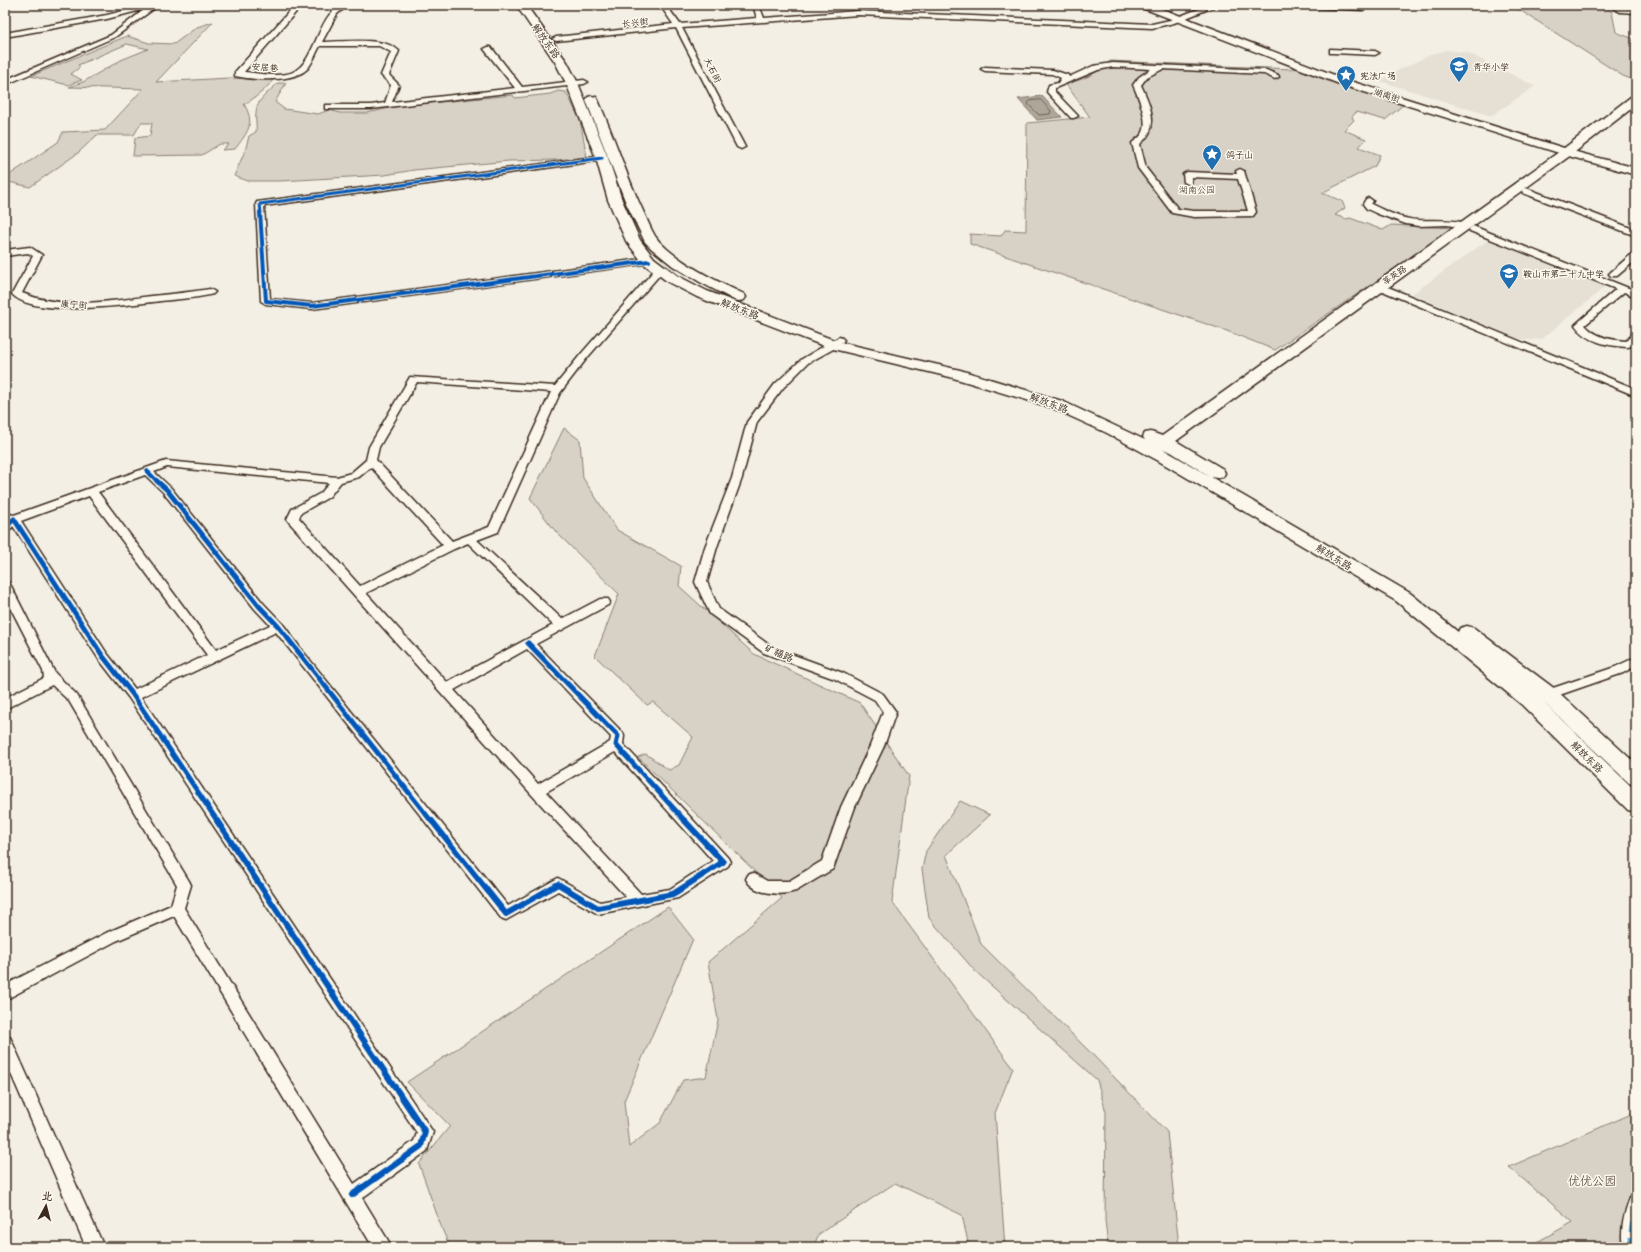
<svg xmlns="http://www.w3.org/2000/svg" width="1641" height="1252" viewBox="0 0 1641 1252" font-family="Delius,'LXGW WenKai TC',sans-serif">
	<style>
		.built { fill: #e5dfd4 }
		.green { fill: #d8d1c6; stroke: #8a7e72 }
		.water { fill: #afa69a; stroke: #817468 }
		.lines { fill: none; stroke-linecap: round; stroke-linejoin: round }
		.shore { stroke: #695c50; stroke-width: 1 }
		.minor-casing { stroke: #3b2a1e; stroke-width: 3 }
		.secondary-casing { stroke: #3b2a1e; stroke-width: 3 }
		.primary-casing { stroke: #3b2a1e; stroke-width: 3 }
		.minor { fill: #fbf7ec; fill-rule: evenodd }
		.secondary { fill: #fbf7ec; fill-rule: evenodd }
		.primary { fill: #fbf7ec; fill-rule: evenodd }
		.quiet { stroke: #3fa9f5; stroke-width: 5; stroke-dasharray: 10 5; stroke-linecap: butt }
		.cycleway-far3-casing { stroke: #fbf7ec; stroke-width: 4.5 }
		.cycleway-far2-casing { stroke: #fbf7ec; stroke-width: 6 }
		.cycleway-far1-casing { stroke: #fbf7ec; stroke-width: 8 }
		.cycleway-casing { stroke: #fbf7ec; stroke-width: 9 }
		.cycleway-far3 { stroke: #0057b8; stroke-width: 3 }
		.cycleway-far2 { stroke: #0057b8; stroke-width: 4 }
		.cycleway-far1 { stroke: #0057b8; stroke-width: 5 }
		.cycleway { stroke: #0057b8; stroke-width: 6 }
		.labels { text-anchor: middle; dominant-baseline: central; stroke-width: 3; stroke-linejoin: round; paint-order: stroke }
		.far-street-label { font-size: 9px; fill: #3b2a1e; stroke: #fbf7ec }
		.far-poi-label { font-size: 9px; fill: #3b2a1e; stroke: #fbf7ec; text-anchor: start }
		.far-park-label { font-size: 9px; fill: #625448; stroke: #fbf7ec }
		.street-label { font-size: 10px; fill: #3b2a1e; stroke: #fbf7ec }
		.near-park-label { font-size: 12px; fill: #625448; stroke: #fbf7ec }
	</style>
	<rect width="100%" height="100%" fill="#f3efe4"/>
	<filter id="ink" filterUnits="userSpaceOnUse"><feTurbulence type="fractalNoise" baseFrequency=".025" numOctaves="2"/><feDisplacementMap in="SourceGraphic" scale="8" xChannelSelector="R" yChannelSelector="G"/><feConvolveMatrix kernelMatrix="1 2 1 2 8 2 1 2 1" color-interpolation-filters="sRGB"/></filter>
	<g filter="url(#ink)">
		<path class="built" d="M1447,50l21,3 67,33 -44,30 -111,-35 19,-11 33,-16z
			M1488,240l118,46 -64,53 -14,1 -12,-2 -104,-44z"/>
		<path class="green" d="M1512,5h90l10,7 4,20 20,8v41l-13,-5z
			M213,22l-57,60 73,-4 44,2c-8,10 -17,18 -29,24 12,20 3,29 -9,45l-13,1 7,-6h-9l-18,11 -69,1 2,-18 15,-2 2,-13h-11l-7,12h-37l-19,18 -48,34 -25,-6v-3l53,-36 5,-10 42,-2 38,-41 -74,-2 14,-5 38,-22 27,-11 -21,-5 -49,21 2,2 -9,7 11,6 -14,5 -37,-9 96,-40 22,7 25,1 23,-17z
			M1110,61l182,8 7,-2 104,38 -18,15 -29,-8 -4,5 2,3 -10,10 22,9 -7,8 21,8 -5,11 -53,27 20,8 3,7 -10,7 11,4 4,-1 33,12 8,-5 63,3 -179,122 -48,-19 -257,-87v-10l31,2 4,-6 21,1 1,-108 63,-6 -25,-34c16,-1 34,-11 45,-22z
			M278,83h8l-11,19 9,7 34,5 11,-4 11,3h27l32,-7 114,-11 2,3 35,-4 8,-3 8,1 14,28 7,37 -31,3 -47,1 -95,9 -29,5 -105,6h-32l-14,-5 11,-25 4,-15 7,-4c1,-7 -1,-12 0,-19 0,-13 13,-21 22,-30z
			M564,428l16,12 3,38 34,52 64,36 -2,20 75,68 106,49 49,73 -17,126 121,166 -18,45 10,134h-36l-7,-32 -67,-32 -76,51 -6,13h-363l-8,-18 -23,-65 31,-38 -43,-44 261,-175 25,32 -69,162 5,46 31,-24 23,-43 23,-3 12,-57 -10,-58 74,-64 -144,-141 8,-3 23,16 10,-5 14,-28 -40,-35 -6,3 -52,-49 24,-62 -63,-62 -26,-34z
			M960,801l30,14 -44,40 35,89 108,107 78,81 12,115h-71l-3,-27 1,-108 -9,-32 -122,-109 -46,-53 -7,-49 4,-18z
			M1636,1112v135h-108l45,-25 -64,-55z"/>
		<path class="water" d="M1042,96l20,21 -25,3 -19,-21z"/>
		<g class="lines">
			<path class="shore" d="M1041,100l10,11 -1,3 -11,1 -11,-11 2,-3z"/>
			<defs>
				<path id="minor" d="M147,5h12l-44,32 -110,48v-5l106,-45 34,-26 -38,10 -102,18v-4l102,-18z
					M295,5h7l-58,67c13,1 37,6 49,0 25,-11 25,-67 55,-67l-11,9 -15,28c20,0 62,-6 77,9l-10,24 10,10 -7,17 123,-14 -31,-39 4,-2h3l31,40 62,-7 4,2 -4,2 -213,25h-46v-4h46l14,-2 6,-18 -10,-10 10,-23 -12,-6h-59c-4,7 -7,16 -12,22 -13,15 -55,12 -73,8v-4z
					M660,5h6l14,19 77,-6 -4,-13h6l5,13 94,-7 294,13 18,-4 39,-15h9l-44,18 -22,5 -294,-13 -176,13 63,119 -4,2 -4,-2 -61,-119 -120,13 -4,-2 4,-2 117,-13z
					M1296,5c12,0 63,-3 70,3l-3,2 -64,-3z
					M1608,5c10,0 17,4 28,4v4l-16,-1z
					M1330,49l45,2 4,2 -4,2 -42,-2h-3z
					M1113,63l153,7 12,5 1,2 -4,2 -11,-5 -101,-5 -16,8 -6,8c9,19 20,43 -1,59l6,24 32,41 16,2h54l-10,-32 -47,-2v7h-3l-4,-2 -1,-8 4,-2 50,2 -1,-3 4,-2 4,2 12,41 -3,4 -59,1 -22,-4 -34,-45 -6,-25c3,-3 7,-5 10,-9 8,-11 -4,-38 -9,-49l6,-8 12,-8 -38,-2 -15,3 -43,18v4l23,24 -4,2h-3l-24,-26 2,-7 9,-2 3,-5 -9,-4 -67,-3 -4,-2 4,-2 68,3 15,5 1,2 24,-11z
					M602,156h3v4l-341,46 6,93 42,4 337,-45 4,3 -1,2 -340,46 -46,-5 -5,-3 -5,-97 1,-2z
					M1526,188l110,42v6l-113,-43 -1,-2 1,-2z
					M1369,198l4,3 -2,3 2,1c14,7 29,14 44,15 17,1 33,-1 50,3l1,2 -4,3 -17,-3 -29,1 -12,-2 -28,-10 -11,-5 -4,-5 3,-5z
					M1473,226l163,65v6l-12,-5 -39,33c10,12 26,15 41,16l7,-7 3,-1v8l-5,5 -3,1c-20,-1 -41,-5 -53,-22l41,-36 -146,-58 -1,-2z
					M30,247l12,8 -20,38c41,17 88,8 130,3 19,-2 39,-4 58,-7l5,3 -2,2c-19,5 -40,5 -60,8 -30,3 -120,16 -141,-8l21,-38 -5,-3 -23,3v-6z
					M1636,252v8l-19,16h-6l-2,-2 2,-2 22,-19z
					M660,266l4,3 -1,2 -76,87 -27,35 -62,139 -21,8 85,79 38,-20h8l2,3 -2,3 -72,39 87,89 1,3 -1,8 105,114 2,4 -2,4 -50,32 -80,16 -40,-23 -52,29 -5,-2 -225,-286 -135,65 292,435 -6,19 -65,47 30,49h-19l-199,-331 -58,25 -111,59v-15l101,-52 65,-28 6,-20 -108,-184 -17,-16 -47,24v-11l39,-20 -1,-7 -38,-74v-15l4,1 2,3 44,87 22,22 112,186 2,4 -7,23 170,276 60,-43 3,-8 -288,-435 -31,-40 -85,-132 -4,5 -4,1v-10l1,-2h-1v-7l9,2 152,-54 171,16 14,-4 15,-13 3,-13 41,-70 145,9 26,-32 76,-87zM417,382l134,10 -62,135 -37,14 -76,-81 3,-13zM167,467l162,16 -8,10 -29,16 -5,10 2,3 243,273 94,102 -26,5 -42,-24 -50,28 -207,-257 -19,-26 -19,-20 -92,-115 -17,-16zM371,467l72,78 -83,41 -61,-68 2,-5 28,-16 12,-15 18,-5zM145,475l18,17 92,117 15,16 -54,25 -118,-158zM89,496l118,159 -72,34 -29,-37 -85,-131zM468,543l85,82 -106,57 -81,-89 88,-44zM527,649l84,88 -1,5 -72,42 -84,-94zM615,752l98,109 -43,28 -29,5 -95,-102z
					M1388,287l248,102v7l-251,-104 -2,-2 2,-2z
					M839,337l3,1 2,2 -7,7 -29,16 -25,25 -26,34 -15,56 -25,69 -10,35 12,27 53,38 71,26 40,21 13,18 -12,34 -29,61 -22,62 -37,22c-15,5 -42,4 -50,-12l2,-4 5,-2 14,8h22l33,-20 19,-54 29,-61 13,-34 -8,-12 -40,-21 -71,-26 -54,-39 -15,-32 10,-35 27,-69 15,-56 28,-38 27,-25z
					M1636,657v9l-13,7 -75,26 -4,-2 -2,-3 2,-3 71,-24z
					M5,1035l5,2 94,210h-18l-81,-187z
					M1636,1196v51h-13c-3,-15 1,-35 7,-49z"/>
				<path id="secondary" d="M1138,5h14l198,76 230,72 56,15v7l-64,-18 -230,-72 -202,-78z"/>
				<path id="primary" d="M516,5h10l41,57 11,21 30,75 14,42 18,40 14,18 24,18 29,15 132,51 121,28 102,31 83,39 -2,-3 2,-4 6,-1 11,4 401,-287 69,-53 4,-1v10l-65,50 -395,286 47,28 2,4 -2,4 -6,1 -6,-1 -40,-25 -8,-3 247,144 48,39 2,-4 7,-2 7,2 81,61 81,75v21l-7,-2 -90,-85 97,93v21l-8,-2 -107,-106 -125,-103 -239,-141 -50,-27 -57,-26 -100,-30 -121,-29 -132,-51 -29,-15 -24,-18 -18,-23 -18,-41 -12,-42 -30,-75 -11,-21z
					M592,96l4,1 2,3c16,36 28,75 45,111 4,8 7,17 12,25 16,23 63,46 89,58l2,3 -2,3 -5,1 -5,-1 -34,-18 -27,-16 -21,-17 -7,-7 -19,-39 -40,-103 2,-3z"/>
			</defs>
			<use href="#minor" class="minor-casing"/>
			<use href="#secondary" class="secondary-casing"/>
			<use href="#primary" class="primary-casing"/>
			<use href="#minor" class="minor"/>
			<use href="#secondary" class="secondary"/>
			<use href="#primary" class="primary"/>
			<path class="quiet" d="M1632,1247l-2,-9 6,-34"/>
			<defs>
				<path id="cycleway-far3" d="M261,213l-1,-9 342,-46"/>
				<path id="cycleway-far2" d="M260,212l6,89 46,5 337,-45
					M147,471l11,11"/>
				<path id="cycleway-far1" d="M157,481l10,9 92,116 19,20 154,196
					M5,528l9,-9 88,136 31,40 85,127
					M528,643l90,93 -2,9 70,77"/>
				<path id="cycleway" d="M217,821l208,311 -4,14 -69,49
					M432,821l74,93 52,-30 40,24 75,-14 50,-32 -38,-41"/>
			</defs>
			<use href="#cycleway-far3" class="cycleway-far3-casing"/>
			<use href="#cycleway-far2" class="cycleway-far2-casing"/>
			<use href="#cycleway-far1" class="cycleway-far1-casing"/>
			<use href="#cycleway" class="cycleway-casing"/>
			<use href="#cycleway-far3" class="cycleway-far3"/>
			<use href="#cycleway-far2" class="cycleway-far2"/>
			<use href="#cycleway-far1" class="cycleway-far1"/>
			<use href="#cycleway" class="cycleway"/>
		</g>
	</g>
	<defs>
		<symbol id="school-pin" viewBox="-11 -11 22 30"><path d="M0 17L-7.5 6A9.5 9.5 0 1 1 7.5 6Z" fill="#1f6fb2" stroke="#fbf7ec"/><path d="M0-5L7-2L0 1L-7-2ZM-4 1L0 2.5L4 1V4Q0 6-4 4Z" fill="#fff"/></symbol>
		<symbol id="sight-pin" viewBox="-11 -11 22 30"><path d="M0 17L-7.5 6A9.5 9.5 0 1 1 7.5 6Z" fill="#1f6fb2" stroke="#fbf7ec"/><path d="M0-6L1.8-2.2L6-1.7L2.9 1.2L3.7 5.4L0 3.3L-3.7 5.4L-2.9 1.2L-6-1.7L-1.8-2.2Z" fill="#fff"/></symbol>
	</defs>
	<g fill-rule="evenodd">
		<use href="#school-pin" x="1448" y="55" width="22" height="30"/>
		<use href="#sight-pin" x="1335" y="64" width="22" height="30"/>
		<use href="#sight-pin" x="1201" y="143" width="22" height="30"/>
		<use href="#school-pin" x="1498" y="262" width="22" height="30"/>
	</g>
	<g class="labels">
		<g class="far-street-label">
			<text transform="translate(635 22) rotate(-6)">长兴街</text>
			<text transform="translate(265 67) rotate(4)">安居巷</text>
			<text transform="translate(713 70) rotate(63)">大石街</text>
			<text transform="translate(1387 95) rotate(17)">湖南街</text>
			<text transform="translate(1394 275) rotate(-35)">莘英路</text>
			<text transform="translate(74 304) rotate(3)">康宁街</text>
		</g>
		<g class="far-poi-label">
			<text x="1473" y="66">青华小学</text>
			<text x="1360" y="75">宪法广场</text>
			<text x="1226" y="154">鸽子山</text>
			<text x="1523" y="273">鞍山市第二十九中学</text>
		</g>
		<g class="far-park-label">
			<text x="1197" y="189">湖南公园</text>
		</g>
		<g class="street-label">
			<text transform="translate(546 41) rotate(54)">解放东路</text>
			<text transform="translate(740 309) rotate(21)">解放东路</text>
			<text transform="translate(1049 403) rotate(20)">解放东路</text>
			<text transform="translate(1334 557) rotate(31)">解放东路</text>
			<text transform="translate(779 653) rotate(23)">矿福路</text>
			<text transform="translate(1587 757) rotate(44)">解放东路</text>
		</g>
		<g class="near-park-label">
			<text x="1592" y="1180">优优公园</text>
		</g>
	</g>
	<rect width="1641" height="1252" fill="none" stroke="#fbf7ec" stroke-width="20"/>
	<rect x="10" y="10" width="1621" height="1232" fill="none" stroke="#3b2a1e" stroke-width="1.5" filter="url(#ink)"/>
	<g transform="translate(46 1206) rotate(7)" stroke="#fbf7ec" stroke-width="3" paint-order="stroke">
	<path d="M0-3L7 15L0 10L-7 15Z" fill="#3b2a1e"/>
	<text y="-6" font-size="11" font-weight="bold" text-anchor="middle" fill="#3b2a1e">北</text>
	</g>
</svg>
